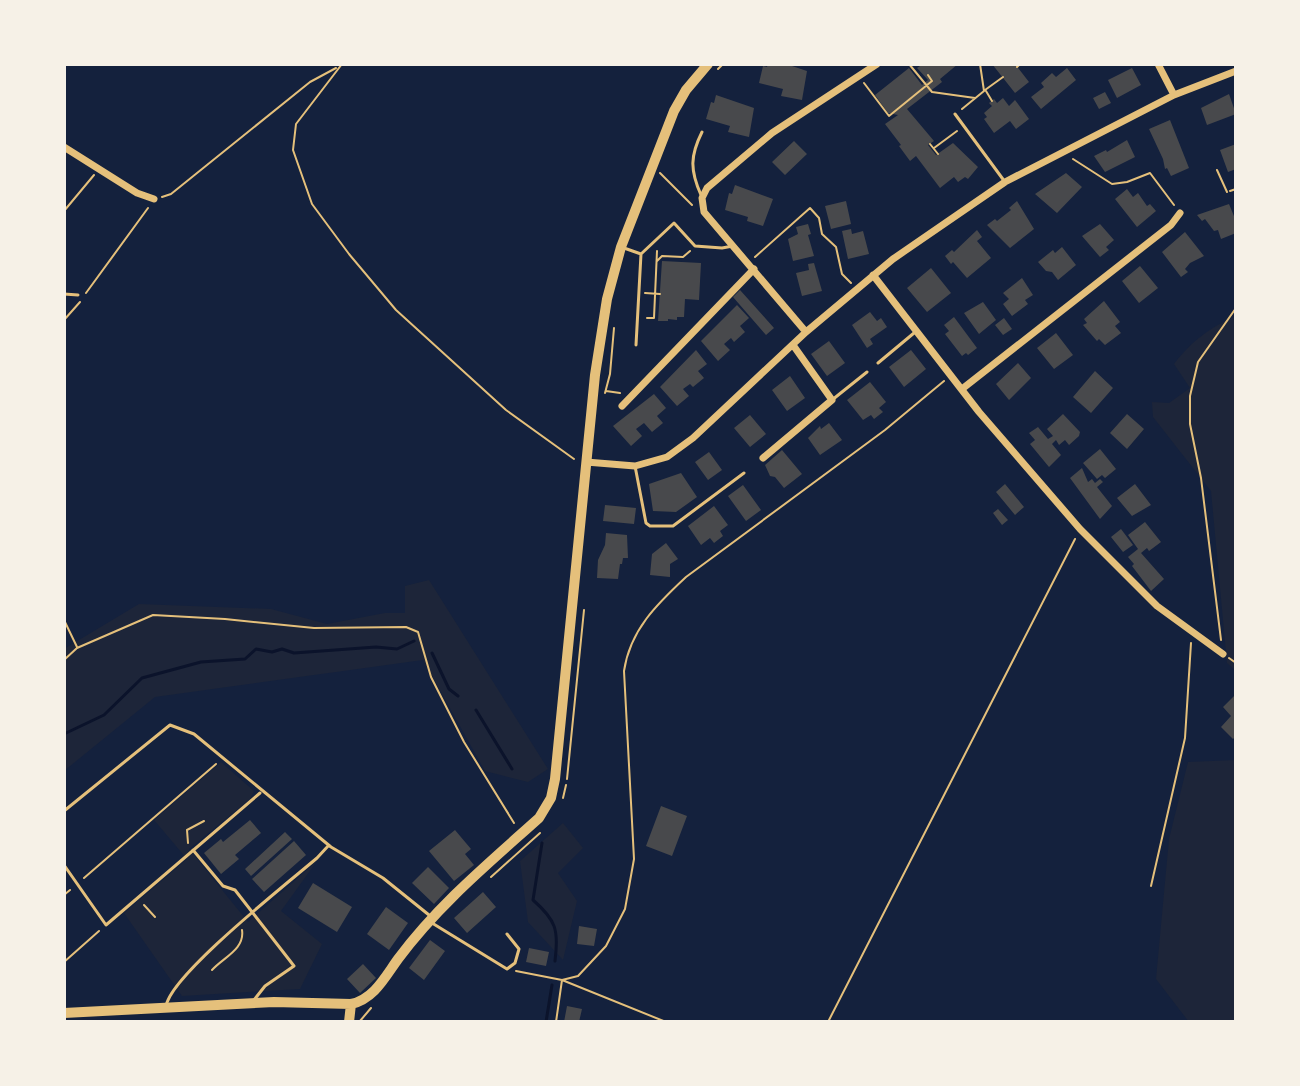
<svg xmlns="http://www.w3.org/2000/svg" width="1300" height="1086" viewBox="0 0 1300 1086" font-family="'Archivo Narrow',sans-serif">
	<style>
		.green { fill: #1d2539 }
		.lines { fill: none; stroke-linecap: round; stroke-linejoin: round }
		.stream { stroke: #0b132b; stroke-width: 3 }
		.building { fill: #48494c }
		.path { stroke: #e5c07b; stroke-width: 2 }
		.service { stroke: #e5c07b; stroke-width: 3 }
		.minor { stroke: #e5c07b; stroke-width: 7 }
		.secondary { stroke: #e5c07b; stroke-width: 10 }
	</style>
	<rect width="100%" height="100%" fill="#14213d"/>
	<path class="green" d="M1236,316v355l-9,-8 -16,-172 -58,-74 -1,-15 17,1 21,-15 -16,-24c18,-23 35,-36 62,-48z
		M429,580l119,189 -20,13 -43,-11 -62,-111 -268,37 -91,74v-122l75,-45 132,5 56,15 58,-11h20v-27z
		M1236,760v262h-47l-33,-43 13,-140 19,-77z
		M221,762l33,29 -4,8 -61,50 59,73 69,-61 -36,50 41,33 -22,45 -118,7 -58,-83 63,-54 -33,-39z
		M563,823l20,25 -25,25 19,28 -14,59 -35,-38 -8,-61z"/>
	<g class="lines">
		<path class="stream" d="M432,653l17,36 9,7
			M476,710l36,59
			M64,734l40,-19 38,-37 59,-16 44,-3 11,-10 16,3 10,-3 12,4 82,-6 21,2 17,-8
			M542,843l-9,57c23,20 26,30 22,61
			M546,1022l6,-37"/>
	</g>
	<path class="building" d="M768,64h18l21,7 -5,29 -21,-4 2,-7 -24,-6 4,-17 4,1z
		M923,64h35l-18,15 2,3 -35,27 27,32 -6,4 8,10 17,-12 25,24 -10,12 -3,-2 -7,5 -4,-5 -14,11 -24,-32 -6,5 -11,-15 2,-1 -16,-21 13,-9 -10,-2 -13,-18 34,-27 13,17 6,-5 -11,-12z
		M992,64h23l14,18 -14,11z
		M1067,68l9,12 -35,29 -10,-12 13,-10 -3,-4 11,-10 4,4z
		M1132,68l9,17 -24,13 -9,-18z
		M1105,92l6,11 -12,6 -6,-11z
		M1229,94l7,20 -29,11 -6,-17z
		M716,95l38,13 -5,29 -21,-5 2,-6 -24,-7 5,-17 3,1z
		M1003,98l6,8 6,-6 14,19 -13,10 -6,-8 -16,12 -10,-14 3,-2 -3,-4 8,-7 -3,-3 5,-4 3,4z
		M1170,120l19,48 -18,8 -4,-8 -2,1 -2,-10 -14,-30z
		M1127,140l8,17 -30,15 -11,-16 12,-6 1,2z
		M794,141l13,13 -22,21 -13,-13z
		M1236,144v25l-8,3 -8,-22z
		M1066,173l16,14 -25,26 -22,-19z
		M735,185l38,14 -10,27 -16,-5 1,-4 -23,-7 4,-17 3,1z
		M1127,189l6,8 5,-4 9,13 3,-2 6,7 -19,16 -22,-28z
		M846,201l5,23 -20,5 -6,-23z
		M1017,201l17,28 -24,19 -23,-23 8,-6 2,2 14,-11 -2,-2z
		M1229,204l7,17v12l-15,6 -3,-9 -4,1 -9,-12 -3,2 -5,-6z
		M808,224l3,10 -3,1 6,21 -21,5 -5,-22 10,-5 -2,-7z
		M1100,224l14,16 -8,7 3,3 -9,7 -18,-21z
		M851,229l1,5 11,-3 6,23 -21,5 -6,-28z
		M977,230l5,7 -5,4 14,17 -24,20 -14,-16 -2,2 -6,-8 7,-6 2,2z
		M1185,232l19,24 -14,7 -5,6 3,3 -7,5 -19,-25z
		M1062,247l14,18 -18,15 -6,-8 -6,-1 -8,-9 15,-12 2,3z
		M662,261l39,2 -2,37 -14,-1 -1,18h-7v3l-9,-1v2h-10z
		M814,263l8,28 -20,5 -6,-23 13,-3 -1,-6z
		M1140,266l18,22 -19,15 -17,-22z
		M931,268l20,25 -24,19 -20,-24z
		M1022,278l11,17 -8,5 3,4 -16,12 -9,-12 6,-5 -6,-6z
		M740,290l34,38 -8,7 -33,-38z
		M1104,301l16,21 -5,4 6,7 -16,12 -6,-6 -2,2 -14,-16 4,-2 -3,-4z
		M983,302l13,18 -17,14 -15,-21z
		M737,305l12,13 -9,8 5,6 -11,10 -3,-4 -7,6 6,6 -12,11 -17,-20z
		M870,312l7,9 4,-3 6,9 -17,12 3,5 -6,4 -15,-23z
		M954,317l23,31 -9,7 -2,-2 -4,3 -17,-22 4,-3 -5,-6z
		M1004,318l8,11 -9,6 -8,-10z
		M1056,333l17,22 -19,14 -17,-21z
		M829,341l16,22 -18,13 -16,-22z
		M696,350l11,14 -9,7 6,7 -11,9 -3,-3 -7,5 6,7 -12,10 -17,-19z
		M911,350l15,19 -22,18 -15,-20z
		M1018,363l13,15 -22,22 -13,-16z
		M1095,371l18,17 -22,25 -18,-16z
		M790,376l15,22 -18,13 -15,-21z
		M870,382l16,20 -7,6 4,4 -9,7 -3,-4 -8,5 -16,-20z
		M654,394l12,14 -9,8 6,7 -11,9 -8,-9 -8,6 6,7 -11,10 -18,-20z
		M1063,414l17,18 -1,4 -10,9 -4,-5 -6,5 -3,-5 -4,4 9,11 -12,12 -19,-23 5,-4 -6,-7 9,-6 10,12 5,-3 -6,-7z
		M1127,414l17,15 -17,20 -17,-16z
		M750,415l16,19 -16,13 -16,-19z
		M829,423l13,17 -22,15 -12,-17 12,-12 1,3z
		M1100,449l16,20 -11,9 -3,-3 -5,4 -14,-16z
		M782,450l20,24 -18,14 -9,-11 -5,-1 -5,-11z
		M709,452l13,18 -14,10 -13,-18z
		M1082,468l6,14 4,-3 3,4 5,-4 3,3 -6,5 15,19 -12,13 -30,-41z
		M681,473l16,24 -21,15 -23,-1 -4,-27z
		M1005,484l19,23 -9,8 -19,-23z
		M1135,484l16,21 -19,11 -15,-18z
		M743,485l18,25 -15,11 -18,-25z
		M605,505l31,3 -2,16 -31,-3z
		M714,506l14,19 -8,6 3,5 -9,7 -4,-5 -9,7 -13,-19z
		M998,509l10,11 -6,5 -9,-12z
		M1145,522l16,20 -12,9 -2,-3 -6,5 23,26 -13,12 -19,-25 2,-2 -6,-7 10,-8 -10,-14z
		M1121,529l12,16 -10,7 -12,-15z
		M606,533l21,2 1,23h-5l-1,6h-2l-2,15 -21,-1 1,-18 7,-15z
		M666,543l12,16 -8,5v13l-20,-2 2,-21z
		M1236,694v42l-3,3 -12,-12 10,-11 -8,-9z
		M661,806l26,10 -15,40 -26,-10z
		M250,820l11,13 -26,22 4,4 -18,15 -17,-21 17,-14 2,3z
		M455,830l16,19 -6,5 9,11 -20,16 -25,-30z
		M285,832l7,7 -41,37 -6,-7z
		M294,841l12,14 -42,37 -12,-13z
		M428,867l21,21 -15,16 -22,-21z
		M313,883l39,24 -15,25 -39,-24z
		M483,892l13,15 -29,26 -13,-15z
		M386,907l22,16 -19,27 -22,-16z
		M579,926l18,3 -3,17 -17,-2z
		M430,940l15,11 -21,29 -15,-12z
		M529,948l20,4 -3,14 -20,-4z
		M363,964l13,14 -16,15 -13,-14z
		M567,1006l15,3 -3,13h-15z"/>
	<g class="lines">
		<path class="path" d="M342,64l-46,60 -3,26 19,54 37,50 47,56 110,100 68,49
			M909,64l23,28 43,6
			M1017,67l3,-3
			M718,69l5,-5
			M864,83l25,33 43,-35 -4,-6
			M985,90l18,-13
			M986,91l6,10
			M962,109l22,-18 -4,-27
			M930,144l8,10
			M934,148l23,-17
			M1073,159l39,25 15,-2 23,-9 24,32
			M1217,170l10,22
			M660,173l32,32
			M1230,191l6,-2
			M162,197l9,-3 139,-112 26,-14
			M64,211l30,-36
			M755,257l55,-49 9,10 3,16 14,13 6,27 9,9
			M657,261l5,-5 21,1 7,-6
			M86,293l62,-85
			M645,293l15,1
			M647,318h7l3,-67
			M64,320l16,-18
			M606,391l14,2
			M605,393l5,-19 4,-46
			M64,620l13,27
			M1221,640l-20,-162 -11,-54v-28l8,-34 38,-54
			M1229,658l7,5
			M64,660l13,-12 76,-33 72,4 89,9 92,-1 12,5 13,45 33,65 50,81
			M567,779l17,-169
			M563,798l3,-13
			M188,843l-1,-13 17,-9
			M491,877l49,-44
			M84,878l132,-114
			M1151,886l34,-148 6,-95
			M64,895l6,-5
			M144,905l11,12
			M64,962l35,-31
			M212,970c12,-13 33,-21 30,-40
			M516,971l46,9 16,-4 28,-30 19,-37 9,-50 -10,-188c6,-41 33,-67 62,-94l199,-147 59,-49
			M360,1021l11,-13
			M556,1022l6,-42 104,42
			M828,1022l247,-483"/>
		<path class="service" d="M955,114l50,68
			M701,195c-11,-25 -11,-39 1,-63
			M624,248l17,6 33,-31 21,23 27,2 11,-2
			M64,294l14,1
			M636,345l5,-91
			M878,363l36,-30
			M832,400l35,-28
			M635,466l11,57 4,3h23l71,-53
			M64,811l106,-86 24,9 137,113 52,31 46,37
			M193,850l30,36 12,4 59,76 -29,20 -11,14
			M64,865l42,60 154,-132
			M432,923l75,46 8,-6 4,-14 -12,-15
			M166,1007c2,-30 123,-125 151,-149l12,-13"/>
		<path class="minor" d="M1158,64l16,31
			M64,147l73,46 17,6
			M873,275l106,137 101,117 77,77 66,48
			M806,332l-102,-120 -2,-14 5,-10 65,-55 105,-69
			M962,389l209,-164 9,-12
			M622,406l132,-137
			M763,458l69,-58 -39,-55
			M586,462l49,4 32,-9 26,-19 113,-106 87,-73 112,-77 169,-87 62,-24"/>
		<path class="secondary" d="M64,1013l210,-11 77,2c23,-5 34,-27 47,-45 40,-54 92,-97 141,-141l12,-20 4,-19 40,-404 12,-76 14,-52 53,-136 12,-21 22,-26
			M349,1022l2,-18"/>
	</g>
	<rect width="1300" height="1086" fill="none" stroke="#f6f1e7" stroke-width="132"/>
</svg>
